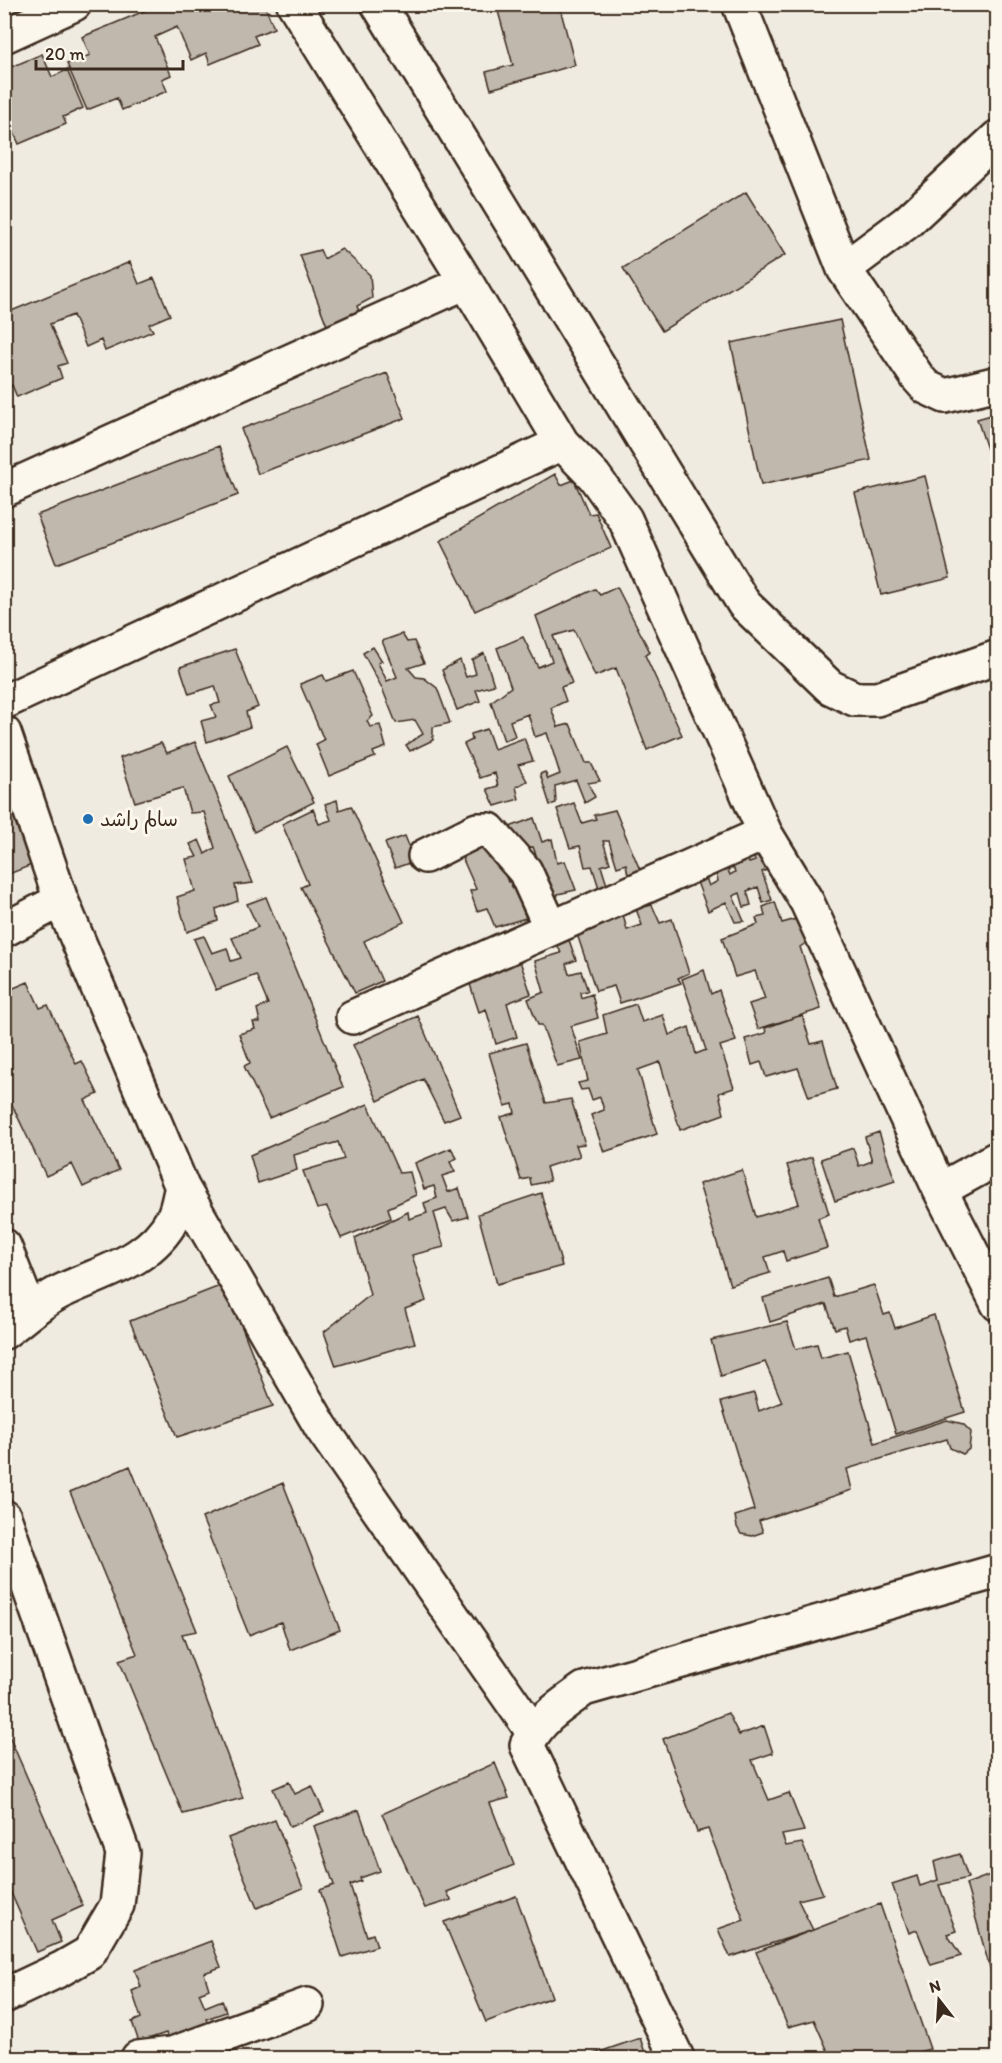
<svg xmlns="http://www.w3.org/2000/svg" width="1002" height="2063" viewBox="0 0 1002 2063" font-family="Itim,'Playpen Sans Arabic',sans-serif">
	<style>
		.building { fill: #c0b8ad; stroke: #3b2a1e; stroke-width: 1.5 }
		.lines { fill: none; stroke-linecap: round; stroke-linejoin: round }
		.minor-casing { stroke: #3b2a1e; stroke-width: 38 }
		.minor { stroke: #fbf7ec; stroke-width: 33 }
		.poi-dot { fill: #1f6fb2; stroke: #fbf7ec; stroke-width: 2 }
		.labels { text-anchor: middle; dominant-baseline: central; stroke-width: 6; stroke-linejoin: round; paint-order: stroke }
		.poi-label { font-size: 20px; fill: #3b2a1e; stroke: #fbf7ec; text-anchor: start }
	</style>
	<rect width="100%" height="100%" fill="#f0ebe0"/>
	<filter id="ink" filterUnits="userSpaceOnUse"><feTurbulence type="fractalNoise" baseFrequency=".0167" numOctaves="2"/><feDisplacementMap in="SourceGraphic" scale="12" xChannelSelector="R" yChannelSelector="G"/><feConvolveMatrix kernelMatrix="1 2 1 2 8 2 1 2 1" color-interpolation-filters="sRGB"/></filter>
	<g filter="url(#ink)">
		<path class="building" d="M161,4h103l10,24 -20,8 4,8 -48,20 -4,-11 -15,7 -14,-33 -22,10 16,38 -9,4 5,12 -45,19 -5,-12 -30,12 -20,-46 23,-9 -8,-18z
			M464,4h12l1,5 -11,3z
			M496,4h63l16,61 -84,24 -5,-17 27,-7z
			M42,54l10,23 15,-7 16,38 -20,9 3,7 -47,20 -5,-11 -10,4v-67z
			M746,192l39,63 -123,76 -39,-63z
			M342,249l28,26 2,23 -15,8 8,21 -34,9 -31,-81 20,-5 4,9z
			M130,262l9,22 15,-6 16,37 -21,9 4,7 -48,20 -4,-11 -15,7 -13,-32 -23,9 17,39 -9,3 4,12 -45,19 -5,-12 -8,4v-75z
			M840,320l31,140 -110,25 -30,-142z
			M387,373l18,45 -147,56 -17,-45z
			M998,413v69l-21,-63z
			M219,446l19,49 -182,69 -19,-49z
			M555,474l6,11 13,-5 15,34 7,-1 15,35 -136,63 -35,-70z
			M925,476l25,102 -69,17 -26,-102z
			M617,587l33,65 -5,3 37,80 -35,15 -31,-82 -21,8 -21,-46 -21,6 19,47 -11,4 5,14 -15,7 7,19 12,-3 16,39h5l9,18 -12,2 7,14 -10,6 -9,-23 -21,6 1,17 -6,2 -10,-31 5,-2 3,7 12,-5 -13,-41 -12,4 -7,-23 -18,7 5,15 -11,5 -13,-39 20,-15 -14,-39 26,-11 15,30 14,-6 -16,-45 59,-27 5,6z
			M402,634l5,8 7,-1 10,22 -16,5 8,9 8,1 13,10 13,35 -17,4v13l-23,11 -4,-6 17,-11 -8,-14 -19,3 -14,-35 -19,-35 10,-6 9,14 -4,2 9,18 10,-4 -15,-36z
			M235,649l23,58 -12,5 4,15 -43,15 -6,-21 15,-4 -5,-12 9,-2 -5,-17 -26,8 -9,-27z
			M484,653l10,32 -18,5 4,11 -23,9 -15,-40 18,-10 6,17 10,-3 -4,-14z
			M353,671l20,45 -6,5 3,6 10,-2 6,22 -13,5 2,5 -46,19 -13,-32 8,-4 -24,-56 23,-9 3,6z
			M487,729l7,20 30,-11 9,23 -15,4 9,16 -11,6 3,12 -24,7 -8,-17 11,-3 -3,-13 -15,5 -16,-34 8,-4 -1,-6z
			M195,742l58,141 -18,2 3,16 -22,8 2,12 -31,11 -10,-35 18,-6 -9,-32 11,-2 -7,-13 9,-4 6,14 10,-6 -11,-36 -14,1 -7,-25 -48,14 -15,-44 41,-15 6,10z
			M287,747l27,55 -60,30 -25,-56z
			M4,792l9,19 10,-4 21,53 -40,16z
			M337,800l2,10 12,-4 53,116 -40,19 18,40 -27,12 -54,-106 7,-3 -26,-60 31,-15 6,15 12,-4 -6,-16z
			M574,803l8,20 14,-4 -2,-4 21,-5 25,60 -12,5 -2,-11 -9,3 -8,-26h-6l7,22 -9,3 6,19 -8,3 -7,-22 -7,1 -5,-21 -10,2 -13,-39z
			M534,818l8,24 10,-3 5,24 8,-2 11,29 -18,4 -1,4 -13,2 1,-22 -12,-31 -21,5 -5,-24z
			M405,836l10,25 -20,7 -10,-25z
			M492,843l16,39 12,-4 1,5 -8,2 13,33 -31,9 -8,-19 -10,3 -7,-20 6,-2 -15,-34z
			M763,847l8,21 -9,4 10,28 -9,3 -5,-16 -11,4 4,14 -7,2 -4,-14 -7,3 11,25 -9,1 -9,-20 -18,9 -11,-29 9,-4 3,8 9,-5 -2,-9 11,-4 3,7 5,-3 -4,-10 16,-5 2,6 6,-2 -5,-12z
			M266,897l77,190 -74,31 -25,-52 6,-3 -11,-29 16,-5 -2,-7h7l-3,-13 11,-5 -12,-29 -40,15 -22,-51 10,-3 8,17 15,-5 4,13 10,-3 -9,-20 26,-11 -11,-23z
			M775,902l7,21 25,-7 9,20 -16,11 21,62 -63,20 -9,-25 16,-5 -10,-28 -20,6 -13,-39 36,-14 -2,-6 9,-2 -2,-9z
			M652,905l8,18 12,-4 17,54 -11,5 3,5 -61,20 -6,-17 -18,5 -19,-57 46,-19 4,15 15,-5 -6,-16z
			M569,940l7,20 -10,4 3,10 12,-3 7,20 -8,1 1,6 11,-4 6,24 -27,8 11,34 -25,6 -15,-41h-4l-10,-26 16,-7 -9,-31 26,-8 -4,-9z
			M518,955l13,39 -24,9 10,34 -21,7 -10,-35 -7,3 -12,-37z
			M704,970l7,24 8,-4 17,51 -16,5 14,42 -15,5 5,21 -44,16 -20,-68 -22,8 19,64 -53,18 -13,-37 13,-5 -4,-13 -8,3 -4,-11 -7,1 -3,-7 10,-2 -8,-39 27,-8 -4,-19 33,-11 6,18 21,-7 6,20 20,-8 7,27 10,-4 -24,-71z
			M28,982l12,26 8,-3 28,59 6,-3 16,33 -13,6 34,70 -36,17 -11,-23 -26,12 -42,-88v-96z
			M802,1015l9,29 12,-3 14,48 -28,8 -11,-29 -32,9 -5,-15 -9,3 -7,-26 21,-6 -1,-5z
			M418,1016l42,99 -16,6 -21,-42 -45,22 -25,-56z
			M526,1043l20,60 25,-4 14,45 -9,1 4,11 -34,11 4,14 -19,4 -1,-7 -9,2 -20,-63 14,-4 -2,-9 -8,2 -16,-53z
			M368,1104l31,69 11,-1 6,23 -28,13 3,10 -50,20 -14,-31 -10,2 -14,-38 41,-12 -6,-17 -44,13 3,15 -39,13 -8,-28z
			M879,1132l16,49 -60,20 -14,-42 32,-11 6,18 13,-5 -7,-24z
			M451,1148l6,10 -7,4 5,10 -13,4 6,16 11,-4 9,29 -15,4 -7,-12 -12,4 10,34 -32,8 14,46 -21,8 10,34 -79,23 -12,-34 46,-37 -15,-57 53,-26 1,7 18,-6 -3,-10 13,-5 -3,-12 -10,3 -9,-26z
			M812,1157l17,57 -11,4 9,30 -41,13 -3,-10 -18,6 5,16 -40,12 -31,-101 43,-14 14,47 43,-13 -12,-39z
			M541,1193l21,73 -65,18 -19,-70z
			M828,1278l6,19 40,-12 10,30 6,-2 5,15 39,-13 31,97 -69,22 -30,-99 -17,5 -4,-14 -10,3 -9,-25 -56,18 -7,-24z
			M225,1284l48,122 -96,31 -47,-116z
			M787,1322l9,27 21,-5 4,14 27,-7 27,92 72,-23 16,4 8,8 -2,17 -6,5 -13,-6 -3,-9 -100,30 5,21 -93,31 4,11 -11,4 -11,-2 -4,-7 -2,-11 19,-6 -33,-108 33,-9 5,18 23,-9 -17,-40 -44,14 -10,-36z
			M130,1466l67,165 -15,3 61,164 -60,16 -64,-154 18,-6 -67,-162z
			M283,1483l57,147 -50,20 -9,-28 -32,13 -47,-117z
			M728,1713l11,22 25,-9 9,27 -21,7 17,40 20,-7 15,38 -22,4 4,11 16,-3 21,51 -25,6 15,30 -83,27 -12,-28 26,-9 -36,-91 -11,3 -34,-93z
			M4,1724l79,182 -31,14 9,22 -24,10 -33,-75z
			M495,1763l14,35 -19,5 24,62 -67,27 4,8 -26,8 -43,-94z
			M289,1782l6,12 17,-8 12,26 -34,15 -17,-38z
			M359,1810l21,61 -20,7 1,3 -11,4 17,51 6,-2 4,12 -35,11 -22,-67 14,-5 -20,-59z
			M275,1820l28,68 -46,20 -29,-70z
			M960,1854l8,24 -29,7 17,46 -9,3 14,22 -30,9 -14,-35 -8,3 -17,-49 25,-8 3,10 18,-6 -4,-18z
			M998,1872v97l-7,3 -25,-88z
			M516,1896l36,101 -66,25 -42,-100z
			M880,1904l50,145 -35,9h-64l-17,-38 -26,7 -32,-75z
			M211,1941l10,26 -17,6 5,16 -10,4 6,14 17,-7 4,12 -20,7 2,5 -40,15 -2,-6 -27,9 -7,-20 9,-4 -9,-27 9,-4 -6,-17z
			M640,2038l7,20h-65z"/>
		<g class="lines">
			<defs>
				<path id="minor" d="M294,4l172,278 96,161 32,33 31,43 140,314 42,69 133,288 58,-32
					M378,4l366,600 86,83 25,12h22l121,-42
					M739,4l105,265 74,109 8,9 19,9 53,-13
					M4,36l70,-32
					M844,269l63,-47 91,-85
					M4,490l462,-208
					M4,702l558,-259
					M4,733l57,167 121,287 139,240 212,305
					M425,856l52,-26h12l36,41 26,57
					M4,930l57,-30
					M353,1017l412,-184
					M940,1190l58,114
					M4,1246l26,66
					M4,1332c18,-13 36,-30 56,-40 42,-21 89,-29 113,-74 5,-9 6,-21 9,-31
					M4,1517l119,336 -6,52 -28,48 -28,16 -57,27
					M138,2058l34,-4 135,-49
					M677,2058l-150,-313c12,-26 35,-40 57,-56l414,-118"/>
			</defs>
			<use href="#minor" class="minor-casing"/>
			<use href="#minor" class="minor"/>
		</g>
	</g>
	<circle class="poi-dot" cx="88" cy="819" r="6"/>
	<g class="labels">
		<g class="poi-label">
			<text x="100" y="819">سالم راشد</text>
		</g>
	</g>
	<rect width="1002" height="2063" fill="none" stroke="#fbf7ec" stroke-width="24"/>
	<rect x="12" y="12" width="978" height="2039" fill="none" stroke="#3b2a1e" stroke-width="2" filter="url(#ink)"/>
	<g transform="translate(939 2000) rotate(343)" stroke="#fbf7ec" stroke-width="4.5" paint-order="stroke">
	<path d="M0-4.5L10 22L0 15L-10 22Z" fill="#3b2a1e"/>
	<text y="-9" font-size="16" font-weight="bold" text-anchor="middle" fill="#3b2a1e">N</text>
	</g>
	<path d="M36 60v9h147v-9" fill="none" stroke="#3b2a1e" stroke-width="3"/>
	<text x="45" y="60" font-size="18" fill="#3b2a1e" stroke="#fbf7ec" stroke-width="4.5" paint-order="stroke">20 m</text>
</svg>
